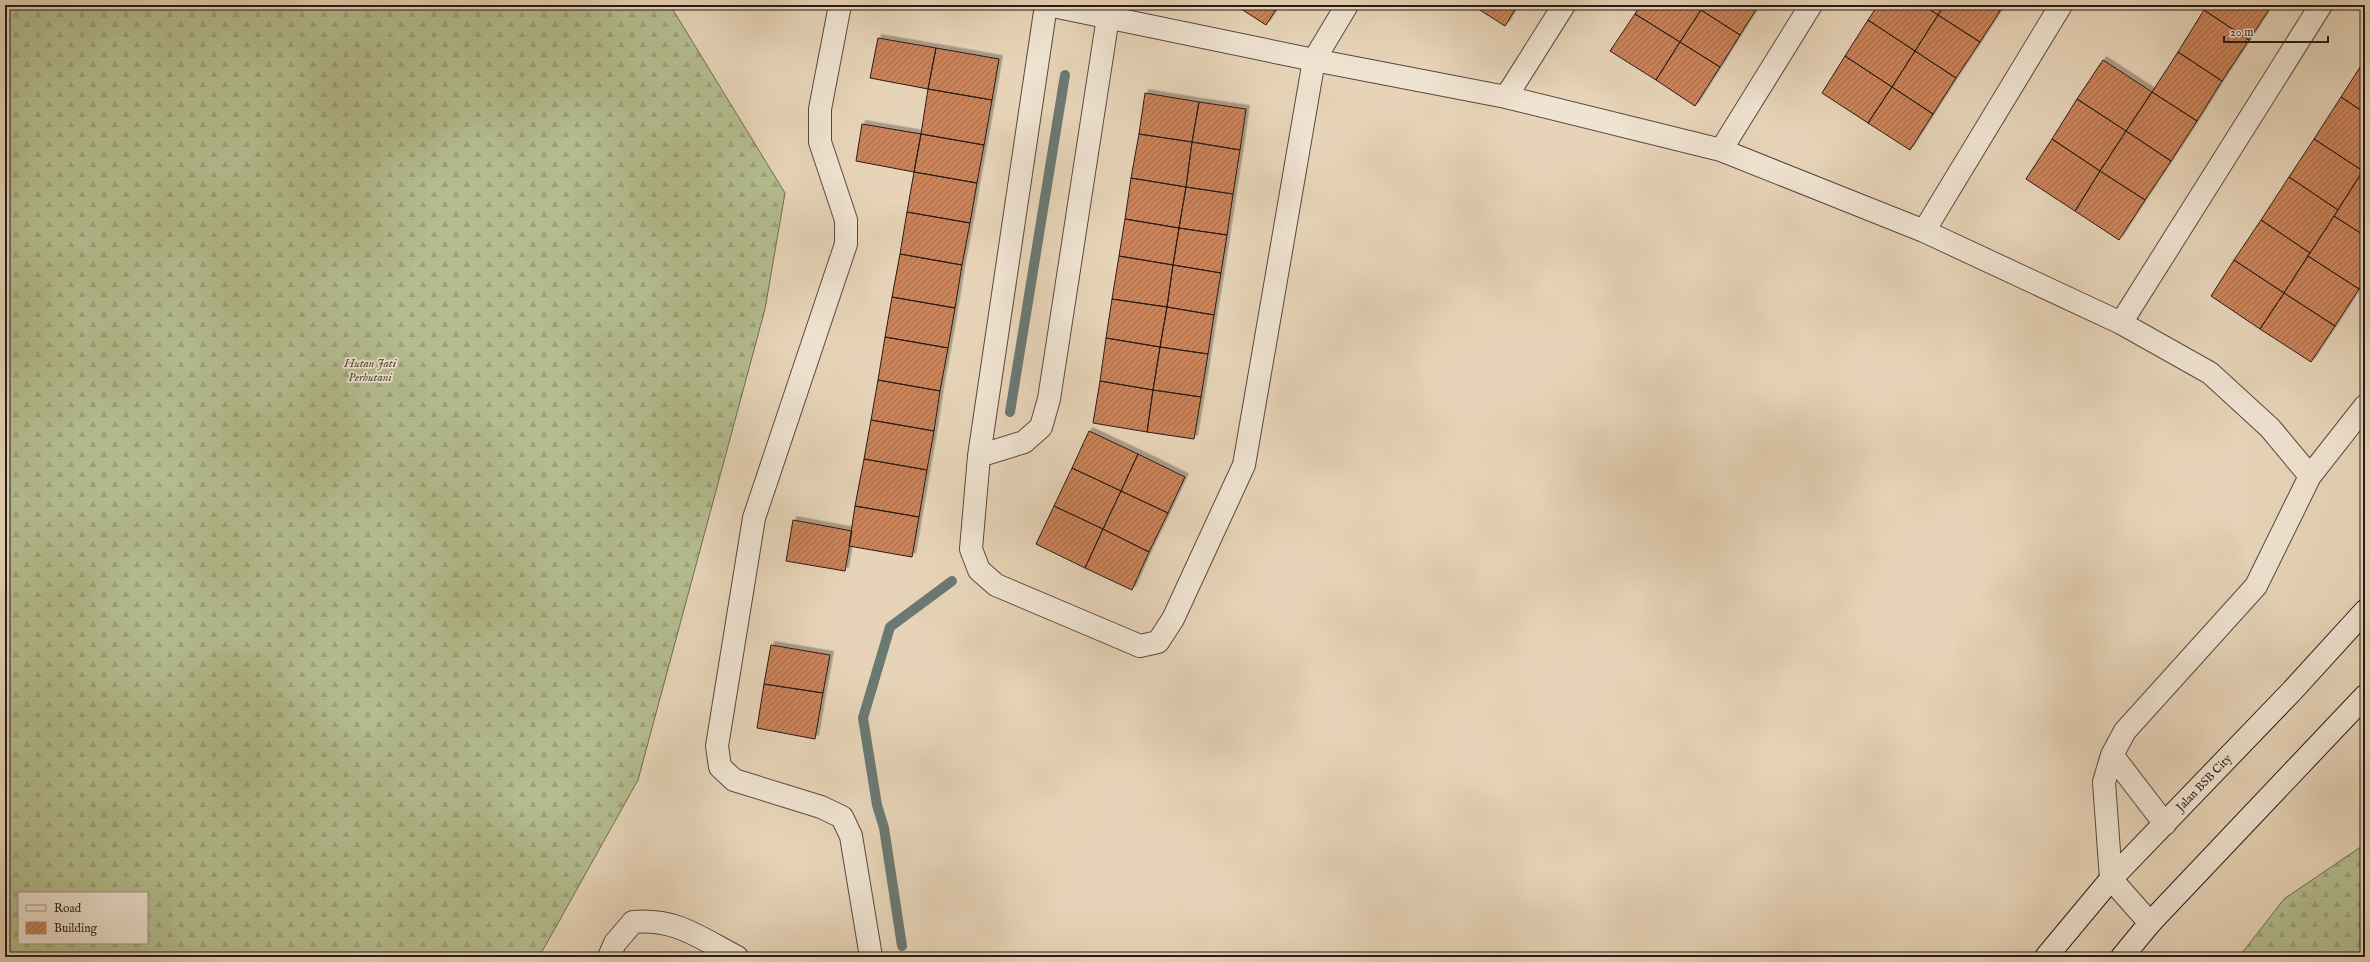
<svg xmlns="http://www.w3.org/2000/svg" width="2370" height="962" viewBox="0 0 2370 962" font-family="'IM FELL English',serif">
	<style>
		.forest { fill: url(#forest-firs); stroke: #6e6c52; fill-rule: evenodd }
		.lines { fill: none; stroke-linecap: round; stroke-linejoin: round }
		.stream { stroke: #6b7974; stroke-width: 10 }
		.building { fill: url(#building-hatch); stroke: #281b16; filter: url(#shadow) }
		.street-casing { stroke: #58493e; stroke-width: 24 }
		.secondary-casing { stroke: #281b16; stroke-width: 24 }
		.street { stroke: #efe3d1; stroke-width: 22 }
		.secondary { stroke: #efe3d1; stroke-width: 22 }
		.labels { text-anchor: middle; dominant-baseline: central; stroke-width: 3.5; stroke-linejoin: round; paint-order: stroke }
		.park-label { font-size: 12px; font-style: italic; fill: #524c3a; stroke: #efe3d1 }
		.street-label { font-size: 12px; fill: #281b16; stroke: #efe3d1 }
	</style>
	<defs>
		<pattern id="forest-firs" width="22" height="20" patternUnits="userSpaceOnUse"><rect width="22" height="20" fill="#b4bd8f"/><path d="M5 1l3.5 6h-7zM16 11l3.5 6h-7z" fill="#9ba27b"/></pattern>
		<pattern id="building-hatch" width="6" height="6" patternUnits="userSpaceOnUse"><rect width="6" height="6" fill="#ca845c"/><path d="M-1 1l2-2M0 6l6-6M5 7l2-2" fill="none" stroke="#a46b4b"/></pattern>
		<filter id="shadow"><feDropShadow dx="3.5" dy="-3.5" stdDeviation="0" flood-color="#0004"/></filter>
	</defs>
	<rect width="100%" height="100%" fill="#e7d4b8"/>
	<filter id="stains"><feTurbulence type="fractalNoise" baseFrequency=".005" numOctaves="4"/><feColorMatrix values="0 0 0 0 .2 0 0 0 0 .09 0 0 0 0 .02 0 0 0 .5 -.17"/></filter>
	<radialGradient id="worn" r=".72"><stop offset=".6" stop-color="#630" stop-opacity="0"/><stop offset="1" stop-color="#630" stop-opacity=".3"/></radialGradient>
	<path class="forest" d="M5,5h665l115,188 -20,116 -127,471 -99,177h-534zM19,893h128v50h-128z
		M2365,844v113h-126l45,-58z"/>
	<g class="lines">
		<path class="stream" d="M1010,412l55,-337
			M902,946l-18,-118 -7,-23 -14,-87 27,-91 62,-46"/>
	</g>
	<path class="building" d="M1235,5h44l-13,20z
		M1472,5h46l-13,21z
		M1640,5h53l8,5 -21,32 -45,-28z
		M1693,5h11l-3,5z
		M1704,5h55l-19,30 -39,-25z
		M1878,5h45l15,10 -23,36 -47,-31z
		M1923,5h22l-7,10z
		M1945,5h46l9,6 -20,31 -42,-27z
		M1991,5h12l-3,6z
		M2208,5h64l-23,35 -45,-30z
		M1701,10l39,25 -20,32 -40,-25z
		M2204,10l45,30 -27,41 -44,-29z
		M1635,14l45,28 -24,38 -46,-29z
		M1938,15l42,27 -24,36 -41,-27z
		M1868,20l47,31 -23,36 -47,-31z
		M878,38l58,10 -8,41 -58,-11z
		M1680,42l40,25 -25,39 -39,-26z
		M936,48l63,11 -7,41 -64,-11z
		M1915,51l41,27 -23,36 -41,-27z
		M2178,52l44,29 -25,40 -45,-29z
		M1845,56l47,31 -24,36 -46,-30z
		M2103,60l49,32 -26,39 -49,-32z
		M2362,64l3,3v46l-24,-16z
		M1892,87l41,27 -23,36 -42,-27z
		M928,89l64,11 -8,45 -63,-11z
		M2152,92l45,29 -26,40 -45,-30z
		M1145,93l54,9 -7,40 -53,-8z
		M2341,97l24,16v55l-2,3 -49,-32z
		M2077,99l49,32 -26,40 -48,-32z
		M1199,102l47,7 -6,41 -48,-8z
		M862,124l59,10 -7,38 -58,-11z
		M2126,131l45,30 -26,39 -45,-29z
		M921,134l63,11 -7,38 -63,-11z
		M1139,134l53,8 -6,45 -55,-9z
		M2052,139l48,32 -25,40 -49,-32z
		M2314,139l49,32 -25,39 -49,-33z
		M1192,142l48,8 -7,44 -47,-7z
		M2365,168v10l-5,-3z
		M2100,171l45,29 -26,40 -44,-29z
		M914,172l63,11 -7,40 -63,-11z
		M2360,175l5,3v58l-31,-20z
		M2289,177l49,33 -28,43 -49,-33z
		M1131,178l55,9 -7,41 -54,-9z
		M1186,187l47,7 -6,41 -48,-7z
		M907,212l63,11 -8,42 -62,-11z
		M2334,216l31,20v44l-6,9 -51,-33z
		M1125,219l54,9 -6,37 -54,-9z
		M2261,220l49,33 -26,40 -50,-33z
		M1179,228l48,7 -6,38 -48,-8z
		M900,254l62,11 -7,43 -63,-11z
		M1119,256l54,9 -6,42 -55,-8z
		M2308,256l51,33 -24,37 -51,-33z
		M2234,260l50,33 -24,36 -49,-33z
		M1173,265l48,8 -7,42 -47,-8z
		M2284,293l51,33 -24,36 -51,-33z
		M892,297l63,11 -7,40 -63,-11z
		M1112,299l55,8 -7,40 -54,-9z
		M1167,307l47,8 -6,39 -48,-7z
		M885,337l63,11 -8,43 -62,-11z
		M1106,338l54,9 -7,43 -53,-9z
		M1160,347l48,7 -7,43 -48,-7z
		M878,380l62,11 -6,40 -63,-11z
		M1100,381l53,9 -6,42 -54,-9z
		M1153,390l48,7 -7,42 -47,-7z
		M871,420l63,11 -7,39 -63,-11z
		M1089,431l49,23 -17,37 -49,-23z
		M1138,454l47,23 -17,36 -47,-22z
		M864,459l63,11 -8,47 -64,-11z
		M1072,468l49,23 -18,38 -49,-23z
		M1121,491l47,22 -19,39 -46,-23z
		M855,506l64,11 -7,40 -63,-11z
		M1054,506l49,23 -18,39 -49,-24z
		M793,520l59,11 -7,40 -59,-10z
		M1103,529l46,23 -17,38 -47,-22z
		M771,645l59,10 -7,38 -59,-9z
		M764,684l59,9 -8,46 -58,-11z"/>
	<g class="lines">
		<defs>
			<path id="street" d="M840,5l-20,104v33l26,78v24l-92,274 -37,228 3,21 14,13 87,27 21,10 9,19 20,121
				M1046,5l-67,451 -8,93 8,21 17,15 144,61 18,-4 15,-23 71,-154 70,-405 33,-55
				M1048,5l266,55 192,37 215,53 203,81 197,92 89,50 60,55 40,48 -54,110 -131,145 -13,24 -8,27 7,97 39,44
				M1506,97l58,-92
				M1721,150l90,-145
				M1924,231l137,-226
				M2121,323l200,-318
				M979,456l45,-14 17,-15 8,-28 59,-382 7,-12
				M2310,476l55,-70
				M2112,755l53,69
				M609,957l6,-14 18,-21c43,-4 67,16 104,35"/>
			<path id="secondary" d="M2046,957l65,-78 181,-188 73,-80
				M2122,957l28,-34 215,-227"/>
		</defs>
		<use href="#street" class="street-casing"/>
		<use href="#secondary" class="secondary-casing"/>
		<use href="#street" class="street"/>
		<use href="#secondary" class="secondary"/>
	</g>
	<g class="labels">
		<g class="park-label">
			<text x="370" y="363">Hutan Jati<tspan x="370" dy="14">Perhutani</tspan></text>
		</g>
		<g class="street-label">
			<text transform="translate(2204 783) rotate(-46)">Jalan BSB City</text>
		</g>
	</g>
	<rect width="2370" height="962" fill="none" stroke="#e7d4b8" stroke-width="20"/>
	<rect x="6" y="6" width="2358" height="950" fill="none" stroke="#281b16" stroke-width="2"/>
	<rect x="10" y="10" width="2350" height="942" fill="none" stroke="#281b16"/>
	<rect x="18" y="892" width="130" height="52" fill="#efe3d1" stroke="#9f9386"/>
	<rect x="26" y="905" width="20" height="6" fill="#efe3d1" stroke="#9f9386"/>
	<text x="54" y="912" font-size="12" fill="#281b16">Road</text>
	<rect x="26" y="922" width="20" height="12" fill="url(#building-hatch)" stroke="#9f9386"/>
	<text x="54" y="932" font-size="12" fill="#281b16">Building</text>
	<path d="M2224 36v6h104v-6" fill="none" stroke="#281b16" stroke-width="2"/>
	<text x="2230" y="36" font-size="12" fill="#281b16" stroke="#efe3d1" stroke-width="3" paint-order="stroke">20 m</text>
	<rect width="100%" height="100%" filter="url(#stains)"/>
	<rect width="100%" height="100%" fill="url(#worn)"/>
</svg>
